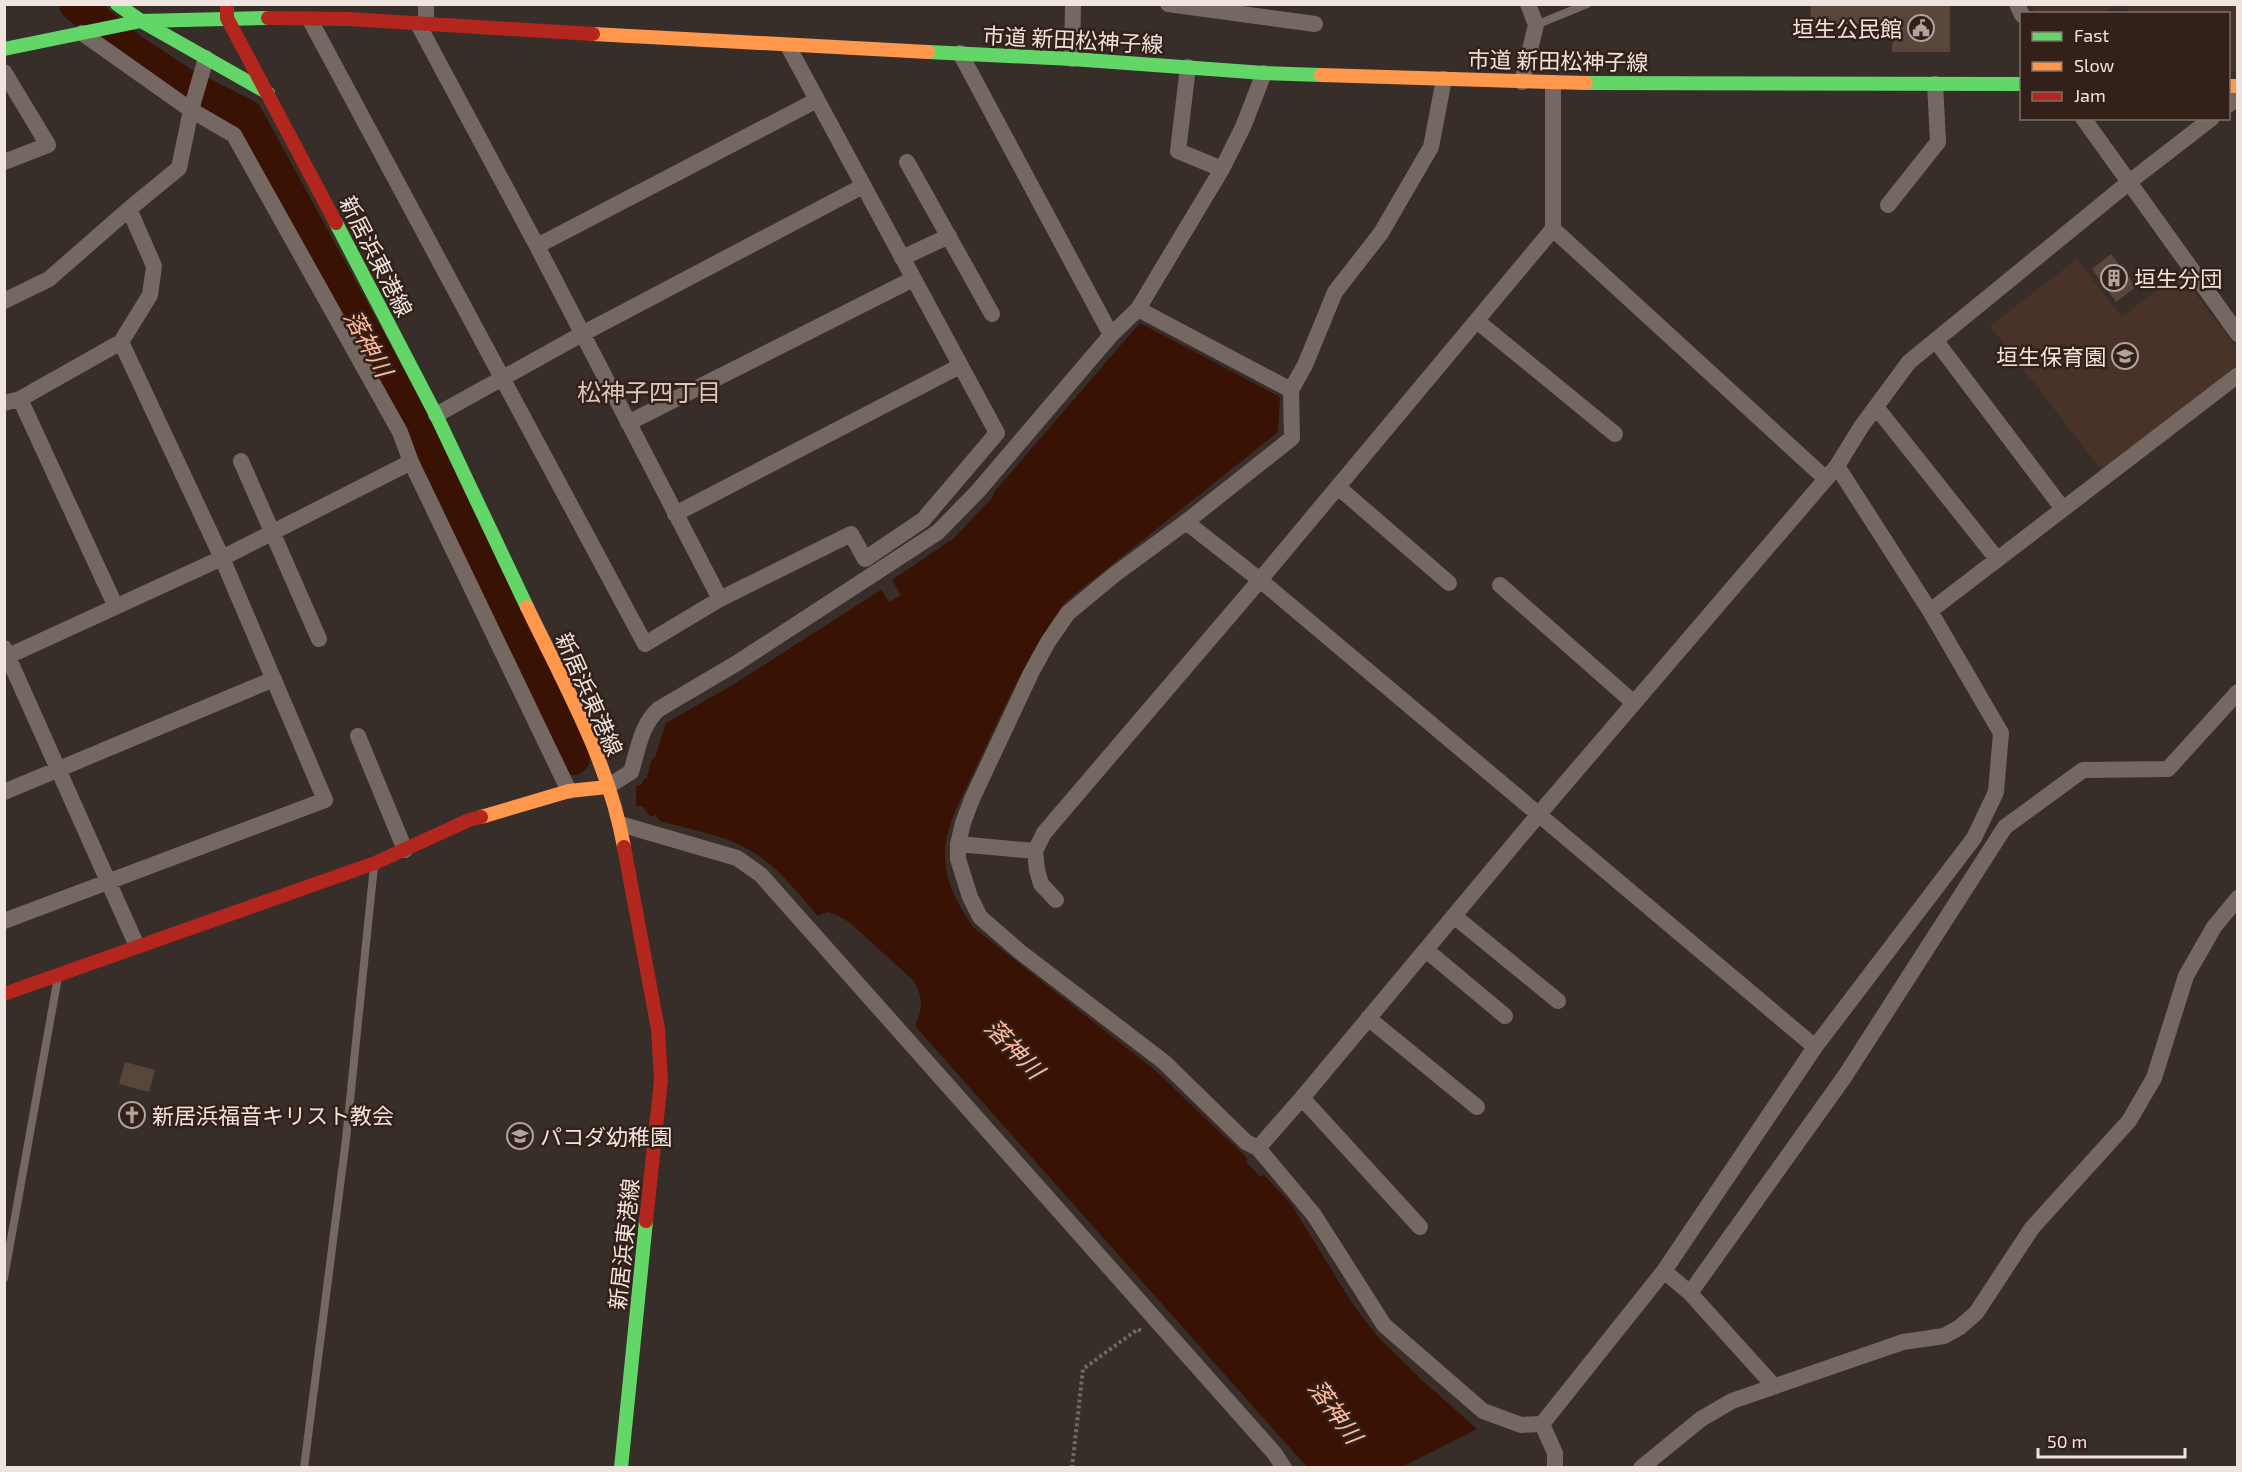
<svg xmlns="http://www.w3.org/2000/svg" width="2242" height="1472" viewBox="0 0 2242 1472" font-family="'Exo 2','Noto Sans JP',sans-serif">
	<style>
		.built { fill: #493228 }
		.water { fill: #391204 }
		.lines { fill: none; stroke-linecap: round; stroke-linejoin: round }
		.river { stroke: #391204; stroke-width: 34 }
		.building { fill: #59463b }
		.path { stroke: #736964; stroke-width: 4; stroke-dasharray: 3 3; stroke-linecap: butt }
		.lane { stroke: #756863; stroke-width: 8 }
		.street { stroke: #756863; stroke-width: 16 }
		.fast { stroke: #63d668; stroke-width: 14 }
		.slow { stroke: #ff974d; stroke-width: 14 }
		.jam { stroke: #b3261e; stroke-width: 14 }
		.labels { text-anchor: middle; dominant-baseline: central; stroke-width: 5; stroke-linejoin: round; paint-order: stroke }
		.poi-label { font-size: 22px; fill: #f0e4de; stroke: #332119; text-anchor: start }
		.street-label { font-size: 22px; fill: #f0e4de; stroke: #332119 }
		.water-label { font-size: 24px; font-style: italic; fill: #ffb99b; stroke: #332119 }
		.neighbourhood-label { font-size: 24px; fill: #dec6bc; stroke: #332119 }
	</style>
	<rect width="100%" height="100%" fill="#372d29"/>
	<path class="built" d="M2031,5h88l-20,9 -64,-1z
		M2125,5h112v67h-8l-1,-58 -99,-1z
		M2077,259l45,58 57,-45 58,76v17l-135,106 -112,-145z"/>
	<path class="water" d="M1140,323l140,74 -2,35 -213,170c-37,51 -62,108 -89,165 -12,27 -32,59 -31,90 0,26 15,51 29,71l182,143 91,87 -1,4 14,15 4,-2 27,29 61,99 25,33 46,45 54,48 -75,38h-95l-392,-441c8,-17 8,-29 -1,-45l-65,-59 -12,-7 -10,-3 -9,4c-22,-25 -43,-53 -74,-69 -22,-12 -59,-19 -84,-26l-5,-6 -4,2 -9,-11h-6v-20l5,-1 3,-6 3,-1 4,-17 4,-4 11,-34 65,-37 150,-96 8,12 12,-7 -9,-15 62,-42 38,-40 2,-6z"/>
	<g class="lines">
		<path class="river" d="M76,4l55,46 53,35 62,31 181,331 146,311"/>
	</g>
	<path class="building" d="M1811,4h139v48h-58l1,-28h-83z
		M2111,254l25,33 -20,15 -24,-33z
		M125,1062l30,8 -6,22 -30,-8z"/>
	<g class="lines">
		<path class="path" d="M1072,1468l11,-99 55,-40 3,2"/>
		<path class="lane" d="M1536,25l51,-21
			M4,1278l54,-301
			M304,1468l42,-329 28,-273"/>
		<path class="street" d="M1168,4l147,20
			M2017,4l5,11
			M310,20l335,624 75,-45 131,-65 14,25 58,-39 74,-87 -209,-387
			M418,24l119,222 183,353
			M426,24v-20
			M82,33l109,77 -12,58 -50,41 25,57 -4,29 -29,47
			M960,53l151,282
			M206,58l-15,52 43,25 166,297 11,30
			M1072,59l1,-55
			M1188,67l-10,84 44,18
			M4,72l44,73 -44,17
			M1522,82l14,-57 -8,-21
			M2228,105l10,-7
			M2083,118l155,216
			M907,162l85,152
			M1888,205l50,-63 -3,-58
			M1553,229v-146
			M537,246l280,-146
			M902,258l47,-22
			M4,301l45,-22 80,-70
			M1477,321l138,113
			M1936,341l127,168
			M1291,390l14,-25 30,-73 46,-59 50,-86 13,-68
			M20,399l96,208
			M4,403l16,-4 101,-57 101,216 -218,100
			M1876,407l121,152
			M436,415l146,-81 281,-148
			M628,423l285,-144
			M241,461l78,178
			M1338,487l111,96
			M675,514l285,-148
			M1186,522l74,58 555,467
			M1500,585l134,118
			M1930,611l308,-236
			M4,648l133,298
			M358,736l47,114
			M607,787l24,-15c7,-22 10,-48 28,-63l78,-46 201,-131 40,-41 133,-156 27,-26 84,-140 21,-42 21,-54
			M4,792l270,-113
			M620,824l117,34 24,17 514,579 9,14
			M958,844v15l12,38 10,20 39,34 145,111 82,80 12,6
			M1035,851l-77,-7 5,-21 9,-24 59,-126 17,-31 20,-29 46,-38 72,-53 106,-84 -1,-48 -153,-81
			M1056,900l-15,-16 -4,-14 -2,-19 9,-18 216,-253 293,-351 273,250
			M1454,916l104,85
			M4,921l321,-121 -103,-242 189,-96 158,329
			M1426,950l79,66
			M1368,1018l109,89
			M1302,1098l118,129
			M1664,1271l151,-224 159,-209 22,-46 5,-59 -71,-122 -93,-145 24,-39 48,-65 219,-179 84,-65
			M1773,1385l-83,-92 155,-217 160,-249 78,-57 85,-1 70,-77
			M1542,1424l122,-153 26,22
			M1555,1468v-15l-13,-29 -21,1 -38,-14 -99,-86 -70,-110 -56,-67 44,-50 237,-284 298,-348
			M1641,1468l60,-49 31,-18 171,-59 41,-6 16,-9 16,-14 56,-85 97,-107 25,-43 32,-102 28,-49 24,-29"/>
		<path class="fast" d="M117,4l24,17 127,72
			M4,49l137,-28 127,-3
			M928,52l144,7 192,14 57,2
			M1586,83l436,1
			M336,223l100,192 91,192
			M621,1468l25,-247"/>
		<path class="slow" d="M593,34l335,18
			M1321,75l265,8
			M2228,86h10
			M527,607c37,77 82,155 97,240
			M481,817l88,-26 38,-4"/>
		<path class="jam" d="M227,4v14l109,205
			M268,18l81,1 244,15
			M624,847l34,182 3,51 -15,141
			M4,994l371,-131 94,-43 12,-3"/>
	</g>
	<defs>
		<symbol id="civic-ring" viewBox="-11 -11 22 22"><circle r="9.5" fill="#332119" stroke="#afa49f" stroke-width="1.5"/><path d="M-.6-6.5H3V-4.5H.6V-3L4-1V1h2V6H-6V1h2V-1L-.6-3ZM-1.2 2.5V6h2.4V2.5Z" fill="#afa49f"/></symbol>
		<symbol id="building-ring" viewBox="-11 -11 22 22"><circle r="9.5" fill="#332119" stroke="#afa49f" stroke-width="1.5"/><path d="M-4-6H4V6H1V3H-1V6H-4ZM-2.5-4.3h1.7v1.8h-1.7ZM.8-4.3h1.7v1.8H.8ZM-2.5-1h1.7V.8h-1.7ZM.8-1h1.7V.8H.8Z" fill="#afa49f"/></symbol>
		<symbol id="school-ring" viewBox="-11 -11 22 22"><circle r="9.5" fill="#332119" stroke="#afa49f" stroke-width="1.5"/><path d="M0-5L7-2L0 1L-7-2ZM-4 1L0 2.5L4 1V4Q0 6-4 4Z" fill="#afa49f"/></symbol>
		<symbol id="church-ring" viewBox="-11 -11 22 22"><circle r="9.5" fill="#332119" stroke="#afa49f" stroke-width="1.5"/><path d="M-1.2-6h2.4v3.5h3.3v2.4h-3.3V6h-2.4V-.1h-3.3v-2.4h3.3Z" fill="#afa49f"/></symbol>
	</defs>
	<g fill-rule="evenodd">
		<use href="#civic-ring" x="1906" y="13" width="30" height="30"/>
		<use href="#building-ring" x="2099" y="263" width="30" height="30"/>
		<use href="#school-ring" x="2110" y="341" width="30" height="30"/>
		<use href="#church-ring" x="117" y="1100" width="30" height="30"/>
		<use href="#school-ring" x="505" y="1121" width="30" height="30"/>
	</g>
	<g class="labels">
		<g class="poi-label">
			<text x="1902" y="28" text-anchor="end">垣生公民館</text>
			<text x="2134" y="278">垣生分団</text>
			<text x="2106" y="356" text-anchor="end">垣生保育園</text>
			<text x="152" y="1115">新居浜福音キリスト教会</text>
			<text x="540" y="1136">パコダ幼稚園</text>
		</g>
		<g class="street-label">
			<text transform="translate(1073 39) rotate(3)">市道 新田松神子線</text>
			<text transform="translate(1558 60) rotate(1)">市道 新田松神子線</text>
			<text transform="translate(377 256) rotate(63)">新居浜東港線</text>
			<text transform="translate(590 694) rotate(66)">新居浜東港線</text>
			<text transform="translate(623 1244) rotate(-84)">新居浜東港線</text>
		</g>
		<g class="water-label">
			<text transform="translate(369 343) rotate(61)">落神川</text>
			<text transform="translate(1015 1048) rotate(46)">落神川</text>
			<text transform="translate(1336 1411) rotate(54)">落神川</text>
		</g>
		<g class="neighbourhood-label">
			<text x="649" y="391">松神子四丁目</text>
		</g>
	</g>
	<rect width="2242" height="1472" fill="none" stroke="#f0e4de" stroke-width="12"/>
	<rect x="2020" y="12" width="210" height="108" fill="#332119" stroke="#7f6f68" stroke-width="1.5"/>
	<rect x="2032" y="32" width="30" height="9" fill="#63d668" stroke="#7f6f68" stroke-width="1.5"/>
	<text x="2074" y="42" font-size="18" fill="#f0e4de">Fast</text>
	<rect x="2032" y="62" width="30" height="9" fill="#ff974d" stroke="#7f6f68" stroke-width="1.5"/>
	<text x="2074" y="72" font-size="18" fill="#f0e4de">Slow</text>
	<rect x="2032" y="92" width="30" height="9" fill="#b3261e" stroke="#7f6f68" stroke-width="1.5"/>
	<text x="2074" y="102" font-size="18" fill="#f0e4de">Jam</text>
	<path d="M2038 1448v9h147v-9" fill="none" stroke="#f0e4de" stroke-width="3"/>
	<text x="2047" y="1448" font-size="18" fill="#f0e4de" stroke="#332119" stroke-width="4.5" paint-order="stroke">50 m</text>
</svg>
